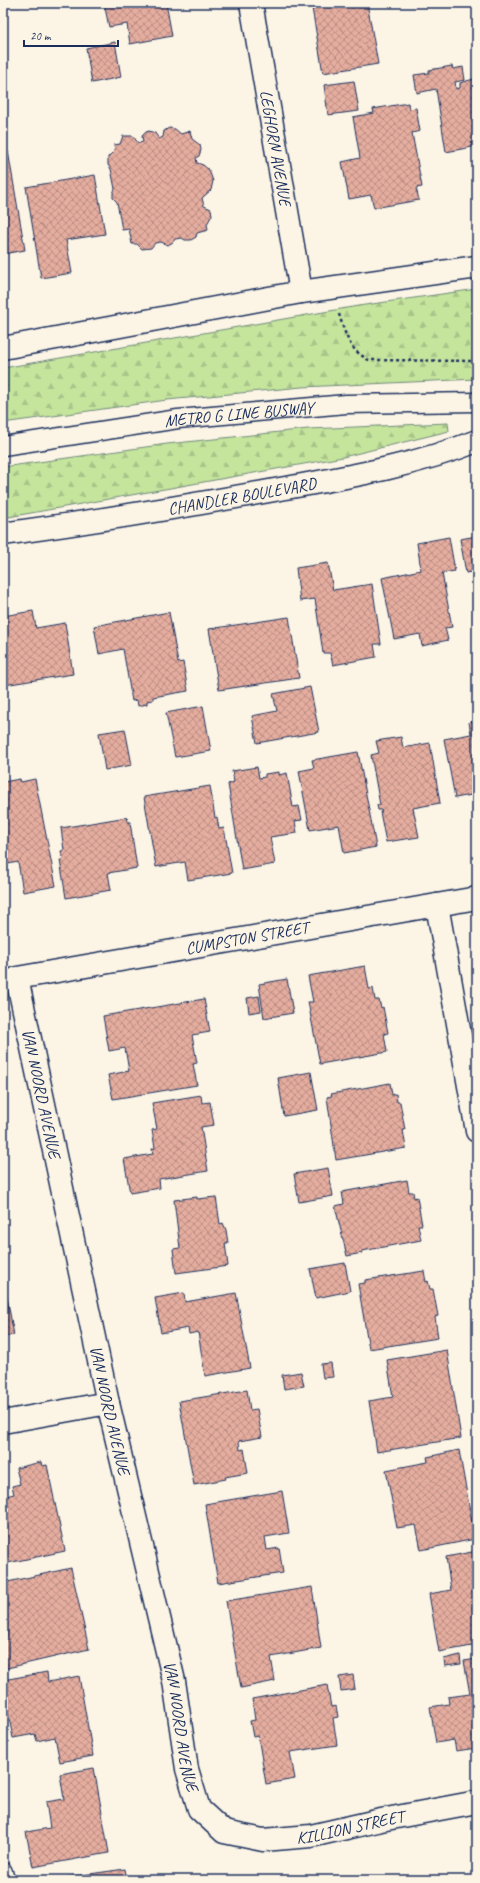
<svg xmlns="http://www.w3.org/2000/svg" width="480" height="1883" viewBox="0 0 480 1883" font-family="Caveat,sans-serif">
<defs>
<pattern id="forest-firs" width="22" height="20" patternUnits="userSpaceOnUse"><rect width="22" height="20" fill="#c5e49c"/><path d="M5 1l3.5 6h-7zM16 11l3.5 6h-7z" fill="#a9c489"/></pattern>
<pattern id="building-cross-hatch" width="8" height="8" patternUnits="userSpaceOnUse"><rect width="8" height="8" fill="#e5ad9e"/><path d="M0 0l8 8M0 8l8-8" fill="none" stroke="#b98d84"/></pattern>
</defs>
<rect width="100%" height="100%" fill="#fcf5e5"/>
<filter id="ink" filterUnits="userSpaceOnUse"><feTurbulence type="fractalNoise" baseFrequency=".025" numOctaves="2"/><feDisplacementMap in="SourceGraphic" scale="8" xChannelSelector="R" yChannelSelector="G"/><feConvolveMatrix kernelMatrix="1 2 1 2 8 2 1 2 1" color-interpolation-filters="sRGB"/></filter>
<g filter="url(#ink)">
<g fill="url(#forest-firs)" stroke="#708a7d">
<path d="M477,289V379L302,387L167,400L3,423V368L358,306Z"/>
<path d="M448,423L449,431L343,457L3,518V467L167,444L308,429Z"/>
</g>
<g fill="url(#building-cross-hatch)" stroke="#1b2f5e">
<path d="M104,3H166L172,36L130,44L127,24L109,27Z"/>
<path d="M316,3H367L378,64L323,73L312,8H317Z"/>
<path d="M115,42L121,77L92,83L86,48Z"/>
<path d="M452,66L453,69L463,67L465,80L455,82L456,89L460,88V83L477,78V141L472,142V147L446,152L436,89L417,93L414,75L429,73V70Z"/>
<path d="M354,81L359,111L328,115L324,85Z"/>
<path d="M408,103L409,109L416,108L420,131L412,133L422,187L416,188L419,200L374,208L371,195L349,199L342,162L360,158L353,117L374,113L373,109Z"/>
<path d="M169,128L175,129L181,134L190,131L192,139L200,145L201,150L199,156L196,158L197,163L203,165L209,170L213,181L211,190L202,198L204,206L211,209L212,215L207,224L208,230L197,233L196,237L191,240H185L182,238L175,239L173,242L168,245L161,242L155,243L151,248L142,249L137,244H132L129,229L122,230L117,202L113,198V193L115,189L111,169L108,165V157L115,150L114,145L120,144L123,136H133L138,143L143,142L142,136L146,132L149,131L155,133L159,139L163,137L164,131Z"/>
<path d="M8,151L25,250L3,254V152Z"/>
<path d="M95,175L105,234L66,240L72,273L41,278L26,187Z"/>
<path d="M477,536V576L476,571L466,573L460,539Z"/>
<path d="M449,537L455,571L442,573L452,627L445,628L448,640L422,646L420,634L394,639L382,578L421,570L417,543Z"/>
<path d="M328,563L333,590L372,584L381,644H374L376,657L333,665L330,653H323L315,599L300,601L296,568Z"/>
<path d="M33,611L36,628L65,623L73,674L4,685L3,616Z"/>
<path d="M169,612L178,663L183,662L188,691L153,697V700L147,701V704L138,706L137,700L132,701L123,649L99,654L94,626Z"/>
<path d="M289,617L299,678L219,690L209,629Z"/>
<path d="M310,687L319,732L257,743L252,716L277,711L273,694Z"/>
<path d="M203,706L211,751L175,757L166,713Z"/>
<path d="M477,721V794L455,798L444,739L471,734L469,722Z"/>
<path d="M125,729L132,765L105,770L99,733Z"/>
<path d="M3,733L6,750H3Z"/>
<path d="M401,737L403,748L430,743L440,803L413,808L419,837L386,842L380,812H382L381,810H378L377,805H380L371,755L379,753L376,741Z"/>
<path d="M358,752L376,847L344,853L339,825L310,830L299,771L314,768L312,760Z"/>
<path d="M257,767L259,778L265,777V774L279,772V775L287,773L293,807L299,806L302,820L295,821L297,833L270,837L275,864L242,870L228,784L234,782L232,771Z"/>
<path d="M20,779L21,782L35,779L56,886L23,892L18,862L3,865V782Z"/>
<path d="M210,786L215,818L217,817L219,829L224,828L232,873L188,880L185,862L156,867L144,797Z"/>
<path d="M127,817L128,822H130L137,868L108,873L111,890L66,898L60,860H63L61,851L64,850L61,828Z"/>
<path d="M365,966L369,989L373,988L375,1000H379L381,1008L383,1007L388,1033L384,1034L387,1052L320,1064L308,1002H313L308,976Z"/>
<path d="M287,979L293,1013L264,1018L259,984Z"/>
<path d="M259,996L261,1011L249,1013L247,998Z"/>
<path d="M204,999L210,1032L192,1035L197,1063L193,1064L197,1085L113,1099L108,1075L129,1071L125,1048L109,1051L103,1016Z"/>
<path d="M311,1072L318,1110L284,1116L278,1078Z"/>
<path d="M390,1083L392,1095L396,1094L397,1102H400L405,1130H403L406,1148L336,1160L327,1097L332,1096L331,1094Z"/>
<path d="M201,1095L202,1103L210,1102L214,1125L201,1127L208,1171L159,1179L160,1188L130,1193L124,1159L153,1154L152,1149L155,1148L152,1130L157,1129L152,1103Z"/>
<path d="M328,1168L333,1196L299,1202L294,1174Z"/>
<path d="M407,1180L409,1192H413L414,1198L417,1197L422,1225H418L421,1240L362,1251V1253L347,1256L335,1206L344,1204L342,1192Z"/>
<path d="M197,1197V1199L216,1197L220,1224L223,1223L226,1230L228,1243H225L228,1266L176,1273L173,1249L180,1248L174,1200Z"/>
<path d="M345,1263L350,1291L316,1298L310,1269Z"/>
<path d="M424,1271L426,1282L428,1281L430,1289H433L438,1316L435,1317L438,1338L369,1349L358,1284L365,1283V1280Z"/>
<path d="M6,1292L14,1335L3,1337V1293Z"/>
<path d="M184,1293L185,1302L236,1293L250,1368L205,1376L198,1332L189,1334L188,1328L161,1333L155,1298Z"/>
<path d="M447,1350L461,1438L377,1452L369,1401L393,1397L387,1360Z"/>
<path d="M331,1363L333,1377L323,1378L321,1364Z"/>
<path d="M301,1372L304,1386L284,1389L282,1375Z"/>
<path d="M247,1390L250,1410L257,1409L262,1437L239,1441L240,1450L244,1449L248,1473L225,1477L226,1479L194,1485L179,1401Z"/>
<path d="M459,1450L475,1539L421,1550L416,1525L397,1528L386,1470L428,1462L427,1457Z"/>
<path d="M41,1462L42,1466L47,1465L65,1551L3,1564V1483L6,1496L14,1494L12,1486L20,1484L16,1468Z"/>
<path d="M282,1491L289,1533L265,1537L267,1550L279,1548L283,1573L218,1583L205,1504Z"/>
<path d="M477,1551V1645L439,1652L429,1594L451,1590L446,1557Z"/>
<path d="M71,1568L89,1649L3,1669V1637L7,1636L3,1617V1583Z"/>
<path d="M312,1587L321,1648L271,1657L275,1681L241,1688L226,1601Z"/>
<path d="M460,1655L461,1664L445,1666L444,1659Z"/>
<path d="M477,1659V1748L456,1751L454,1740L436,1743L430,1707L449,1704L448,1697L470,1694L464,1661Z"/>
<path d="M47,1672L48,1682L79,1676L93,1756L60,1762L55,1737L37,1741L35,1734L13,1738L7,1708L3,1709V1680Z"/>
<path d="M353,1675L355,1689L341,1691L339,1677Z"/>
<path d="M327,1685L331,1707L336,1706L338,1717L333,1718L337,1745L290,1752L295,1779L266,1784L258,1736L253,1737L250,1721L255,1720L252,1699Z"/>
<path d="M94,1768L109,1853L33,1867L26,1832L50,1828L46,1802L64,1799L60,1774Z"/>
<path d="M125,1869L127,1880H69L68,1877Z"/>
</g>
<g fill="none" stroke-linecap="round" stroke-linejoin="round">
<g stroke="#1b2f5e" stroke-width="21">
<g id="service">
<path id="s1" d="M3,446L178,419L346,404L477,402"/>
<path d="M3,1872L5,1880"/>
</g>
</g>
<g stroke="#1b2f5e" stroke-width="25">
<g id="minor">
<path id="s2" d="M251,3L301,292"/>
<path id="s3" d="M477,898L17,978L108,1403L174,1681L187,1769L199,1809L224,1832L263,1840L311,1836L381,1820L477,1802"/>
<path d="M437,905L477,1131"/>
<path d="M3,1422L108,1403"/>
</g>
</g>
<g stroke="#1b2f5e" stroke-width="25">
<g id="tertiary">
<path d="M3,348L301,292L477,267"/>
<path id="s4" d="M3,534C96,521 188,506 280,489C347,477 414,466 477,441"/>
</g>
</g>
<path stroke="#1b2f5e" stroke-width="2.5" stroke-dasharray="3 3" stroke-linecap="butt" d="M339,314C345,334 349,350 369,360L477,361"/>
<use href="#service" stroke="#fcf5e5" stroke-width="18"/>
<use href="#minor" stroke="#fcf5e5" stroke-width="22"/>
<use href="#tertiary" stroke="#fcf5e5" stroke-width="22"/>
</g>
</g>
<g text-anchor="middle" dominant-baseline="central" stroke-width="3" stroke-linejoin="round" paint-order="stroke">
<g font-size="17" fill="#1b2f5e" stroke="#fcf5e5">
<text stroke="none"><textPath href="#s2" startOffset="147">LEGHORN AVENUE</textPath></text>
<text stroke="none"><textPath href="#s1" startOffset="238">METRO G LINE BUSWAY</textPath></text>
<text stroke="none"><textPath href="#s4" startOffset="242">CHANDLER BOULEVARD</textPath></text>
<text transform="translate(247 938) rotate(-10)">CUMPSTON STREET</text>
<text stroke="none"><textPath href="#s3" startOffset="585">VAN NOORD AVENUE</textPath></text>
<text stroke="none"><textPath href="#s3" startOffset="909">VAN NOORD AVENUE</textPath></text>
<text stroke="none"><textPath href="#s3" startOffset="1233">VAN NOORD AVENUE</textPath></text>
<text stroke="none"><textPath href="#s3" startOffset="1480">KILLION STREET</textPath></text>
</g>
</g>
<rect width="480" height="1883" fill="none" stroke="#fcf5e5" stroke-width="16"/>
<rect x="8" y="8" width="464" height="1867" fill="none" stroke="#1b2f5e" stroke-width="1.5" filter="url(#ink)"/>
<path d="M24 40v6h94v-6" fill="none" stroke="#1b2f5e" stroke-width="2"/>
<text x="30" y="40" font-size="12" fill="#1b2f5e" stroke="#fcf5e5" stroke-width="3" paint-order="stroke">20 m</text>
</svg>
